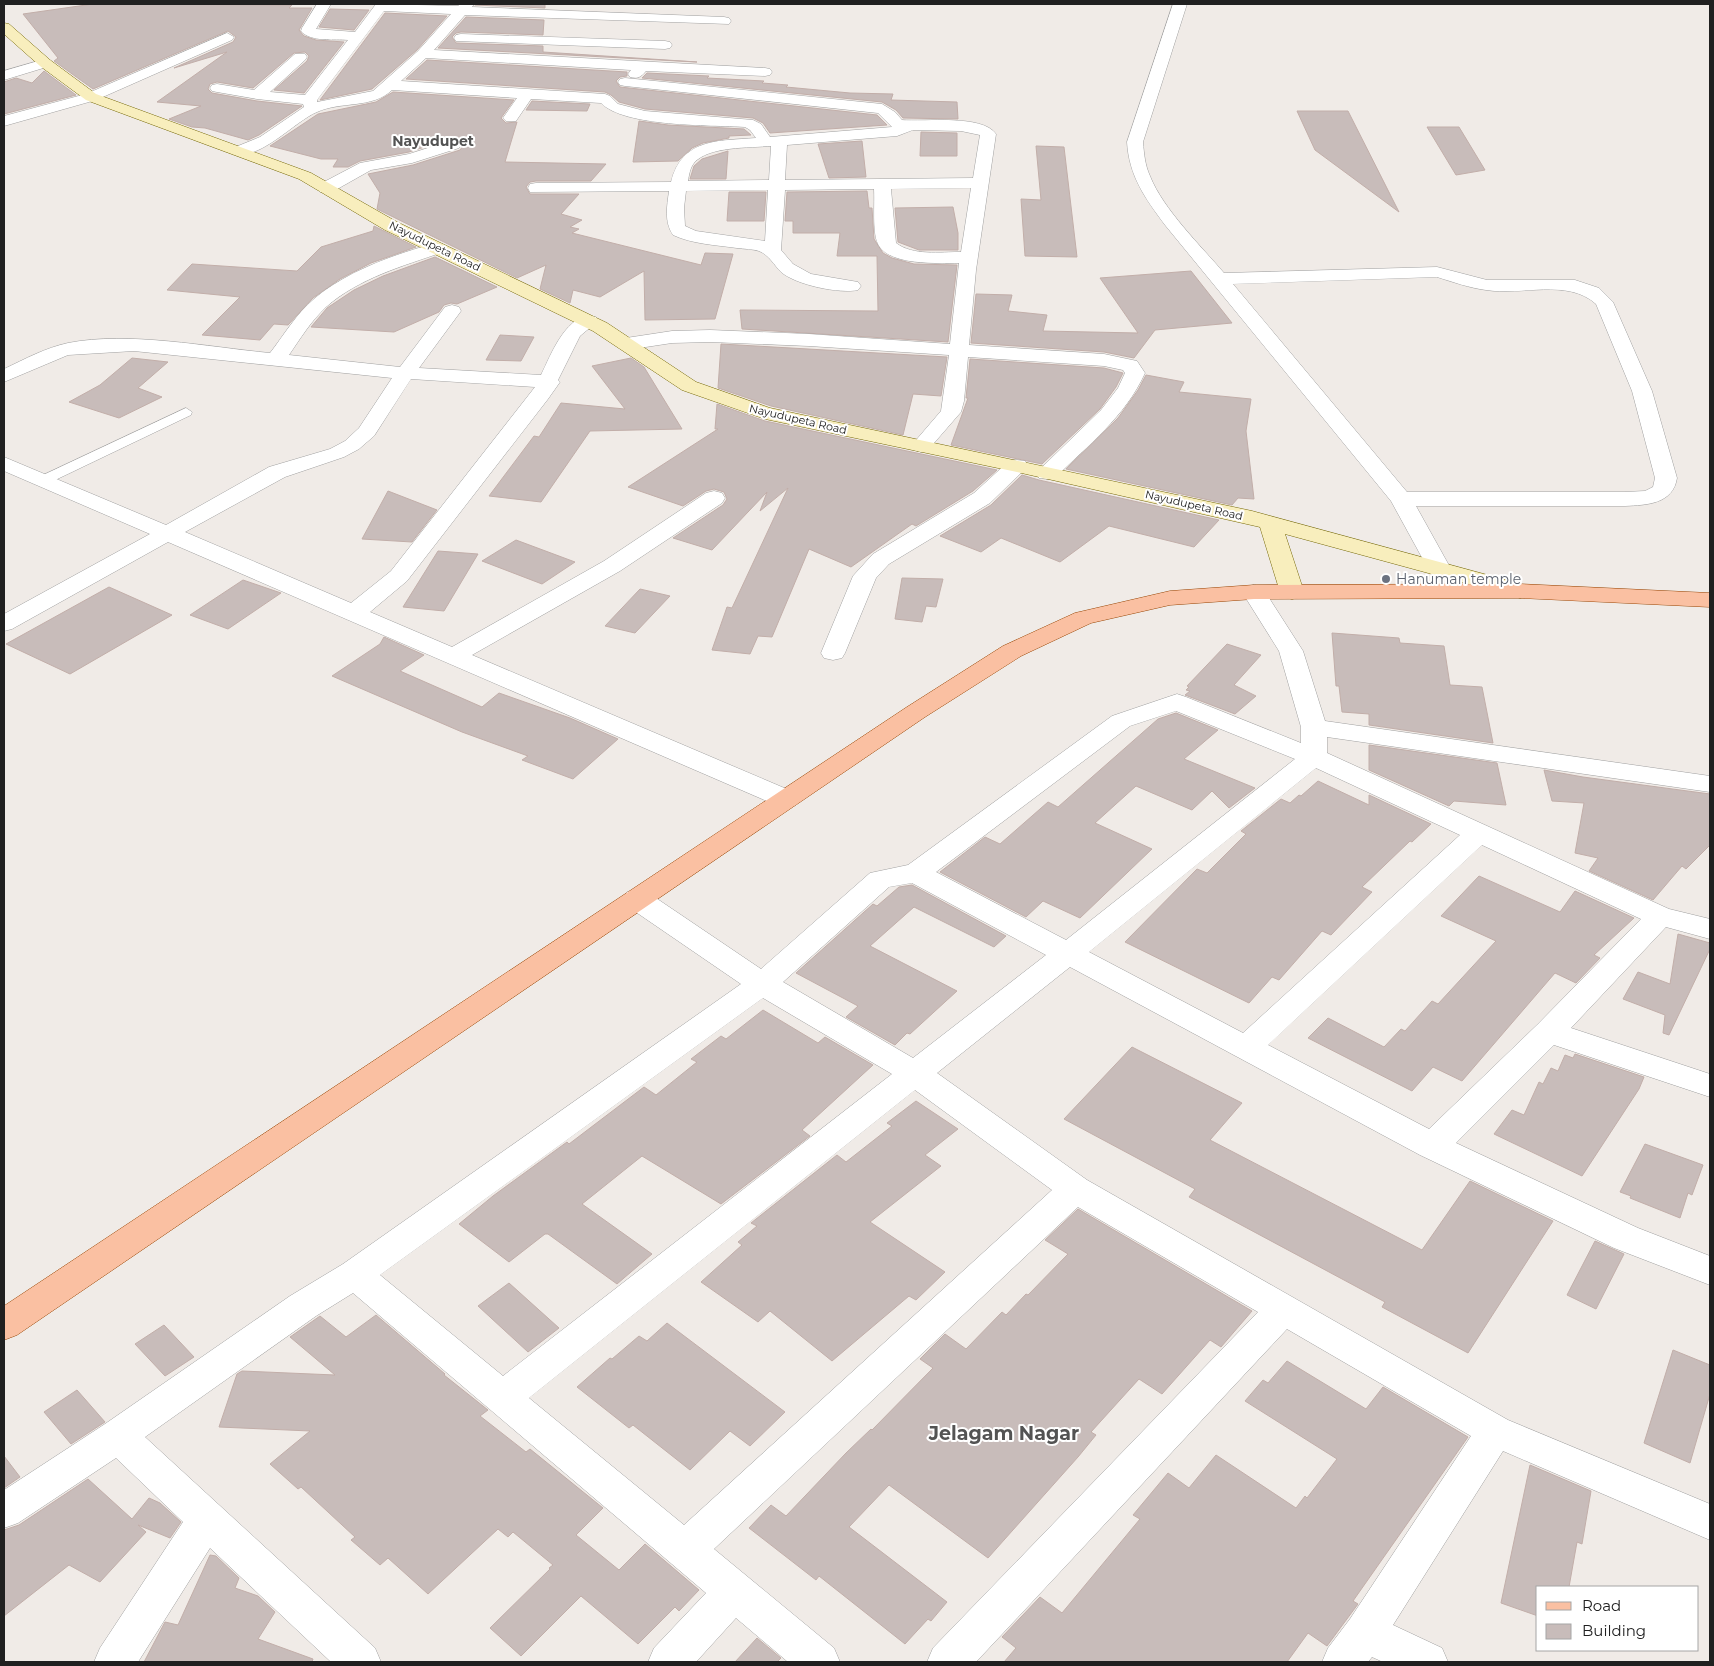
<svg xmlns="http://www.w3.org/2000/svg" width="1714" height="1666" viewBox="0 0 1714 1666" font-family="Montserrat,sans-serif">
<rect width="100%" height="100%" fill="#f0ebe7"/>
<g fill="#c8bcba" stroke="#c2aea9">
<path d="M93,4L292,5L289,8H312L299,30L304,36L316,40L344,42L304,93L274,90L307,61L309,56L305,52L294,53L253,88L217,82L210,84L208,89L212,93L257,101L302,106L259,135L248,140L205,128L192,127L169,119L201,106L157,102L227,52L174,68L233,42L236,37L228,31L93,89L54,61L58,58L23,14Z"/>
<path d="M476,4H545V8L475,5Z"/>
<path d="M330,9L369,10L354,30L319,27Z"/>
<path d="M385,13L447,16L417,50L372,89L320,100Z"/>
<path d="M466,17L544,20L543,35L461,32L456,33L452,37L456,43L543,46V52L697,62L438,48Z"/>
<path d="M427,60L627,72V76L620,77L616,81L620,87L877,115L887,125L770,133L763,123L753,118L645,109L619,102L611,95L605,92L406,79Z"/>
<path d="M44,71L76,95L4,114V82L16,78L32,83Z"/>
<path d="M647,73L709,76L707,78L764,81L762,83L788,85L786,87L850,93L893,94L891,100L957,102L958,119L903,118L896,110L882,102L642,78Z"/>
<path d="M393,92L514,100L501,118L506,123L517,122L505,162L606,164L591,181H536L530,182L526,187L530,194H579L561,214L582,220L570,227L579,229L572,233L701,265L705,253L733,254L715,319L645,320L644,271L600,297L573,290L570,303L540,289L546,265L517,278L377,209L380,193L368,174L413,165L460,150L463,146L460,140L452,138L409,152L360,161L348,167H333L338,159H321L270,146L318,114L376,102Z"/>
<path d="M532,101L590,104L587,111L526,110Z"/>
<path d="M1297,111H1348L1399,212L1315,150Z"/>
<path d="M639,121L668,125L744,129L751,135L729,136V138L703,143L692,148L678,161L633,162Z"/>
<path d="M1427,127H1459L1485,170L1456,175Z"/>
<path d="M921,132L957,133V156H920Z"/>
<path d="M862,141L866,177L829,178L818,144Z"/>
<path d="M1036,146L1064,147L1077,257L1025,256L1021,199L1041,200Z"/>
<path d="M728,151L726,179H690L694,166L702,159Z"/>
<path d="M867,191L869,208H872L874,239L883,253L892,258L914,264L957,265L948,342L742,329L740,310L878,311L877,256H837L840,233H793V221H785L787,192Z"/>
<path d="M729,192H766L764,221H727Z"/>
<path d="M953,207L958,233V250H919L898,242L895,208Z"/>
<path d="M374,226L416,247L371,263L340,279L313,298L288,325L274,324L260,340L202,335L240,297L167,290L192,264L297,271L321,247L373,231Z"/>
<path d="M435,257L497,287L457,304L451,303L444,305L439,312L394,332L311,327L327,308L354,290L383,276Z"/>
<path d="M1191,271L1232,323L1155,330L1134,358L1104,352L971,343L976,294L1012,295L1008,311L1047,315L1043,331L1138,333L1100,278Z"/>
<path d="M500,335L534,337L521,361L486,360Z"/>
<path d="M721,344L947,357L941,396L913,394L903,435L771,406L718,388Z"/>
<path d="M132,358L168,362L138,388L162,397L119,418L69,402L100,385Z"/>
<path d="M631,358L644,367L682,429L590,431L541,502L489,496L534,436L539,437L561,403L625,409L592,366Z"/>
<path d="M970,359L1104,368L1123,373L1116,387L1100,409L1042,464L951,445L968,398H966Z"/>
<path d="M1146,375L1184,382L1179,392L1251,399L1246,431L1254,499L1238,498L1232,505L1066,469L1118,418L1138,390Z"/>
<path d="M717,404L765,421L997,470L973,491L916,526L912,524L851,567L809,549L772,637L758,636L750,654L712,650L727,607L732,608L788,488L760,511L767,492L712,550L673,538L723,505L727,499L724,492L714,489L706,491L683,506L628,487L718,429H715Z"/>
<path d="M1022,475L1039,480L1219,520L1194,547L1109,526L1060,562L1001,538L981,552L940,536L991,505Z"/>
<path d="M388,491L437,510L412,542L362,539Z"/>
<path d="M516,540L575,562L542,584L482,561Z"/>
<path d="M438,551L478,554L444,611L403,607Z"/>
<path d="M902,578L943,579L936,607L926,606L922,622L895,619Z"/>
<path d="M243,580L281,593L228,629L190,615Z"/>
<path d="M109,587L172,615L70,674L6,644Z"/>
<path d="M640,589L670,596L635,633L605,626Z"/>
<path d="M1332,633L1399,638L1400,643L1444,646L1450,685L1482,687L1493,743L1369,725V714L1342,712L1339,686H1336Z"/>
<path d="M384,637L424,655L400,671L482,707L499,693L570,718L618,739L573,779L522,760L528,756L462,732L332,676L380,644Z"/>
<path d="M1227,644L1261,655L1234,685L1256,696L1235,714L1185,695L1190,691L1186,690L1189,687L1187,686Z"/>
<path d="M1176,713L1218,730L1184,759L1255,788L1229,808L1212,791L1192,810L1136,786L1095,823L1152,849L1080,918L1043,901L1026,917L940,872L985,837L1000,844L1048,802L1058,807L1158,719Z"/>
<path d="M1369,745L1497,763L1506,805L1454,801L1449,806L1369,770Z"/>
<path d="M1544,770L1583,777L1710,794V845L1686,869L1682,866L1653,900L1589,871L1598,858L1575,853L1584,803L1552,801Z"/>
<path d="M1318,781L1369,805V795L1431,824L1412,842L1410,841L1362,887L1372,892L1331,935L1322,931L1279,980L1272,977L1249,1003L1125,942L1197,869L1207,873L1246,834L1241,831L1281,799L1290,803L1299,795L1301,796Z"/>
<path d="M1479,876L1560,912L1575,891L1634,918L1594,955L1600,958L1576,983L1555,973L1462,1081L1433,1067L1412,1091L1308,1038L1328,1018L1384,1047L1401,1029L1405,1031L1432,1001L1438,1004L1496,941L1441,916Z"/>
<path d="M912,885L1006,936L994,947L914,907L870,946L957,991L910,1034L907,1033L895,1045L846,1017L858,1006L796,973L873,904L877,906L899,887Z"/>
<path d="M1678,934L1710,943V949L1669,1035L1663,1033L1665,1015L1623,999L1638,972L1670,984Z"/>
<path d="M763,1010L818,1043L825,1037L873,1065L802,1130L810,1136L721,1204L642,1156L582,1204L652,1254L617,1284L548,1234H545L509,1262L459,1224L493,1196L567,1142L569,1144L644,1087L656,1095L697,1062L691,1059L721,1036L726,1039Z"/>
<path d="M1132,1047L1242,1103L1210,1140L1422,1250L1470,1181L1553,1221L1468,1353L1382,1307L1385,1302L1189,1197L1195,1189L1064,1119Z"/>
<path d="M1575,1054L1644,1077L1639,1089L1582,1176L1494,1134L1512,1110L1524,1115L1539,1082L1543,1084L1551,1068L1558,1071L1565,1055L1573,1058Z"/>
<path d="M916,1101L958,1129L925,1155L941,1166L870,1222L945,1272L916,1300L909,1296L832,1361L770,1311L758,1322L701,1282L742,1245L738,1242L757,1226L751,1223L837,1155L846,1162L892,1126L887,1123Z"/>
<path d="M1645,1144L1703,1165L1692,1195L1688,1193L1680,1218L1630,1198L1631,1196L1620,1192Z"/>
<path d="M1078,1209L1252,1311L1221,1347L1210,1340L1162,1394L1139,1379L1091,1432L1096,1435L1078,1457L988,1558L889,1485L849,1527L947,1602L931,1621L928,1619L905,1644L819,1576L816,1580L749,1528L771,1505L786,1516L846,1453L871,1429L872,1430L933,1368L920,1359L945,1334L966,1349L1002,1312L1006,1315L1026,1294L1028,1295L1068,1254L1045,1240Z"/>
<path d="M1595,1241L1624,1254L1596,1309L1567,1295Z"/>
<path d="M509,1283L559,1328L528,1352L478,1306Z"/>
<path d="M376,1315L445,1374L444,1375L488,1410L480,1416L526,1452L530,1449L603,1508L576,1535L619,1570L645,1544L699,1590L679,1611L675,1607L638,1644L581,1596L521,1656L490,1628L550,1569L549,1568L553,1565L513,1532L508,1537L498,1529L428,1594L388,1558L380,1565L351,1540L355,1537L301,1487L298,1489L270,1464L310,1431L219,1427L237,1374L242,1371L335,1375L290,1337L320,1316L346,1337Z"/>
<path d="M667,1323L785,1412L750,1446L730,1431L690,1470L633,1425L629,1428L577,1387L610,1358L612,1359L639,1336L647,1341Z"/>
<path d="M164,1325L194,1357L165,1376L135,1344Z"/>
<path d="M1673,1350L1710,1365V1394L1690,1463L1644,1443Z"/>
<path d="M1287,1361L1366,1409L1383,1387L1468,1437L1353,1601L1358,1604L1327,1646L1308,1633L1287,1662H1004L1016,1648L1002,1637L1040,1597L1062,1613L1140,1519L1133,1515L1168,1473L1189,1488L1216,1455L1296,1508L1305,1496L1307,1498L1337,1459L1245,1401L1263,1380L1268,1383Z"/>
<path d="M77,1390L105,1422L71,1444L44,1412Z"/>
<path d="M4,1456L20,1477L4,1488Z"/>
<path d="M1530,1465L1591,1491L1582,1544L1577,1542L1569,1587H1538V1616L1501,1603Z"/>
<path d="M88,1479L132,1519L149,1498L160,1503L181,1522L170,1538L138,1525L146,1532L100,1582L69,1565L4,1616V1530L19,1525Z"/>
<path d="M210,1555L216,1556L239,1578L235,1588L258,1596L275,1612L258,1639L313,1659L312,1662H144L165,1622L178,1625Z"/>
<path d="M757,1638L781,1658L777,1662H735Z"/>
</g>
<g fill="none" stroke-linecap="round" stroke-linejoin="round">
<g stroke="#a1a1a1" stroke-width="1">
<path id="lane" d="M186,408L192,412L191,415L49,483L44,484L37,480L39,477Z"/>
</g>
<g stroke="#a1a1a1" stroke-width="1">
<g id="street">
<path d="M317,4H331L316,29L355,32L376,4L458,6L460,4H474L472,7L724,17L729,18L731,21L729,24L465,15L434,50L765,68L770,69L772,72L770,75L765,76L646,71C641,77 638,79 630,77L628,74L631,70L426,58L401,81L605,94L610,96L618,104L645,111L753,120L761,124L770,137L892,127L878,113L625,86L620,85L618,82L620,79L625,78L882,104L895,112L902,120C924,122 982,114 996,134L976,270L969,345L1104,354L1137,361L1145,373C1125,417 1088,445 1055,478L1047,479L1039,478L1036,473L1101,410L1118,388L1125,373L1123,370L1104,366L968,357L964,401L961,412L928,450L921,452L914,450L911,446L941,411L949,355L809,346L710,342L672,343L626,350L619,348L616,344L619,340L626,338L672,331L710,330L809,334L950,344L959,263C938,263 889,266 878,244C872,232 875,203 874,189L785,190L781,250L793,264L811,274L858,282L861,286L858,290C840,294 796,285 781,272C774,265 769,255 759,251C753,249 744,249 737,248C716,245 692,244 673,235C664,222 667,206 669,191L530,192L528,188L530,184L536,183L671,182C682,138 718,141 756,138L750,130L745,127C710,125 624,127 601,103L531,99L516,121H506L503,118L517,98L392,90C372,109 341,101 317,112C295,121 260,161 233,154L231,151L233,148L260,137L304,107L303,104L257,99L217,92L212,91L210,88L212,85L217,84L254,90L295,54H305L307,57L305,60L270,92L305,95L348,40C335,39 310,42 301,31L302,28ZM384,11L451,14L418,51L373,91L317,102V100ZM913,130L961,131L980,135L973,178L785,180L787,145L897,136ZM771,146L769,180L688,181C689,175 690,168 694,163C708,146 750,148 771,146ZM971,188L961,252C940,252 913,256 896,243L891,189ZM768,190L765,241L696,231L685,226L684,208L686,191Z"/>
<path d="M1173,4H1187L1143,142C1144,154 1145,165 1150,176C1163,209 1201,246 1224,273L1437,267L1487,280H1575L1599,288L1613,302L1652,391L1677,478C1673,504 1647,505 1625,506H1416L1451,569L1447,574L1439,576L1431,574L1391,501L1165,225C1145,198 1129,176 1127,142ZM1437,277C1453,282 1470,288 1486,290C1522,296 1567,278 1596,304L1632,391L1655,478L1653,487L1645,491L1625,492H1407L1233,284Z"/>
<path d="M227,33L234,37L232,40L96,100L4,126V116L86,94Z"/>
<path d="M461,34L665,41L670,42L672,45L670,48L665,49L456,41L454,38L456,35Z"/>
<path d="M45,59L50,60L52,63L50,66L4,80V71Z"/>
<path d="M453,140L459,142L461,145L459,148L412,163L371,170L332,192H320L318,188L320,184L360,163L409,154Z"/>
<path d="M437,243L443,244L446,248L443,252C403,266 359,278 326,307C311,321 300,339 289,355L400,367L445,307L452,305L459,307L461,311L419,368L541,375C551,355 567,310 596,317L598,321L580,336L558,380L560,382L548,399L407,581L370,612L452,647L604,561L706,493L714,491L722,493L725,498L722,503L620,571L472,655L796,793L799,799L796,805L786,807L776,805L168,542L12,629L4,631V614L150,534L4,471V457L166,525L269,467L330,449L345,441L359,428L392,378L134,351L68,355L4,382V369C25,359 45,348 68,343C128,331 208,347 270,353C284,335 296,314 314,299C345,272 397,253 437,243ZM411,379L535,387L391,571L351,603L185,532L285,477L344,457L359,449L374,436Z"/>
<path d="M1017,460L1025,461L1028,466L990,503L889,564L876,578L845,653L842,658L833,660L824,658L821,653L853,576L873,554L974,493L1009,461Z"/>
<path d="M1254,585L1262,587L1303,651L1325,721L1710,776V792L1327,737V753L1669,909L1710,919V939L1666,927L1571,1028L1710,1074V1097L1554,1045L1456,1143L1638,1228L1710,1256V1285L1614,1248L1420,1155L1070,967L937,1073L1087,1180L1508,1420L1710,1504V1540L1503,1451L1393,1625L1442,1648L1448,1662H1383L1372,1657L1368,1662H1322L1328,1648L1350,1619L1471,1436L1287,1329L976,1662H927L933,1648L1258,1312L1078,1207L714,1549L834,1648L840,1662H788L736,1618L696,1662H648L654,1648L706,1593L353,1293L316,1316L145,1437L375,1648L381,1662H331L210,1548L138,1662H94L100,1648L183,1522L116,1458L18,1523L4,1528V1490L105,1424L290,1296L343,1264L741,984L627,906L623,899L627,892L637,890L647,892L761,969L870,873L908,865L1112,716L1168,697L1177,694L1186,697L1301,743V727L1279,651L1242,592L1246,587ZM1176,711L1295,759L1066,940L936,872L1130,726ZM1316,768L1460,835L1243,1033L1089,952ZM1482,845L1641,919L1538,1024L1429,1129L1268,1045ZM912,883L1046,955L913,1058L783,982L889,887ZM763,998L892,1074L503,1376L380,1275ZM915,1090L1052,1190L684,1525L529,1398Z"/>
</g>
</g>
<g stroke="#766908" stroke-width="1">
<path id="secondary" d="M4,23L9,24L50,60L96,94L311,173L397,222L607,323L696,382L770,408L1252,511L1528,586L1532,591L1528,596L1520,598L1285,534L1304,592L1300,597L1292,599L1284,597L1280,592L1260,527L1017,472L765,419L682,390L593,331L385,230L299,179L86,100L40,66L4,34Z"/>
</g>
<g stroke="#984504" stroke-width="1">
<path id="primary" d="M1520,584L1710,593V607L1520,598L1254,599L1170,605L1091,623L1021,656L925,717L17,1335L4,1340V1306L907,707L1003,646L1075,613L1170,591L1254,585Z"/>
</g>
<use href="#lane" fill="#fff" fill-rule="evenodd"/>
<use href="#street" fill="#fff" fill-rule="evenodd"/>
<use href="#secondary" fill="#f8eebd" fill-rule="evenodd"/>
<use href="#primary" fill="#fac0a2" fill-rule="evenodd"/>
</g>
<circle fill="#6b7280" stroke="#fff" stroke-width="2" cx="1386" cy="579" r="5"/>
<g text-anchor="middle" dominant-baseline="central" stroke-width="4" stroke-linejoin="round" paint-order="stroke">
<g font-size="11" fill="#202020" stroke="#fff">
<text transform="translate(435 246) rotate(26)">Nayudupeta Road</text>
<text transform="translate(798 419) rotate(13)">Nayudupeta Road</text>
<text transform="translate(1194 505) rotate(13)">Nayudupeta Road</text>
</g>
<g font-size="14" font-weight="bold" fill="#535353" stroke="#fff">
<text x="433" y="141">Nayudupet</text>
</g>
<g font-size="14" fill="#5b616d" stroke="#fff" text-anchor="start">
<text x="1396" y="579">Hanuman temple</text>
</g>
<g font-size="19" font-weight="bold" fill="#535353" stroke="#fff">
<text x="1004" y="1433">Jelagam Nagar</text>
</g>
</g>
<rect width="1714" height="1666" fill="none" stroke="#202020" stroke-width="10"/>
<rect x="1536" y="1586" width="162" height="65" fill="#ffffff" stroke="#a6a6a6"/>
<rect x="1546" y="1602" width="25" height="8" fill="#fac0a2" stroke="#a6a6a6"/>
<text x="1582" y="1611" font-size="15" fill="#202020">Road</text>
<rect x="1546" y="1624" width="25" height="15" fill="#c8bcba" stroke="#a6a6a6"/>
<text x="1582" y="1636" font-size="15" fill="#202020">Building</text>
</svg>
